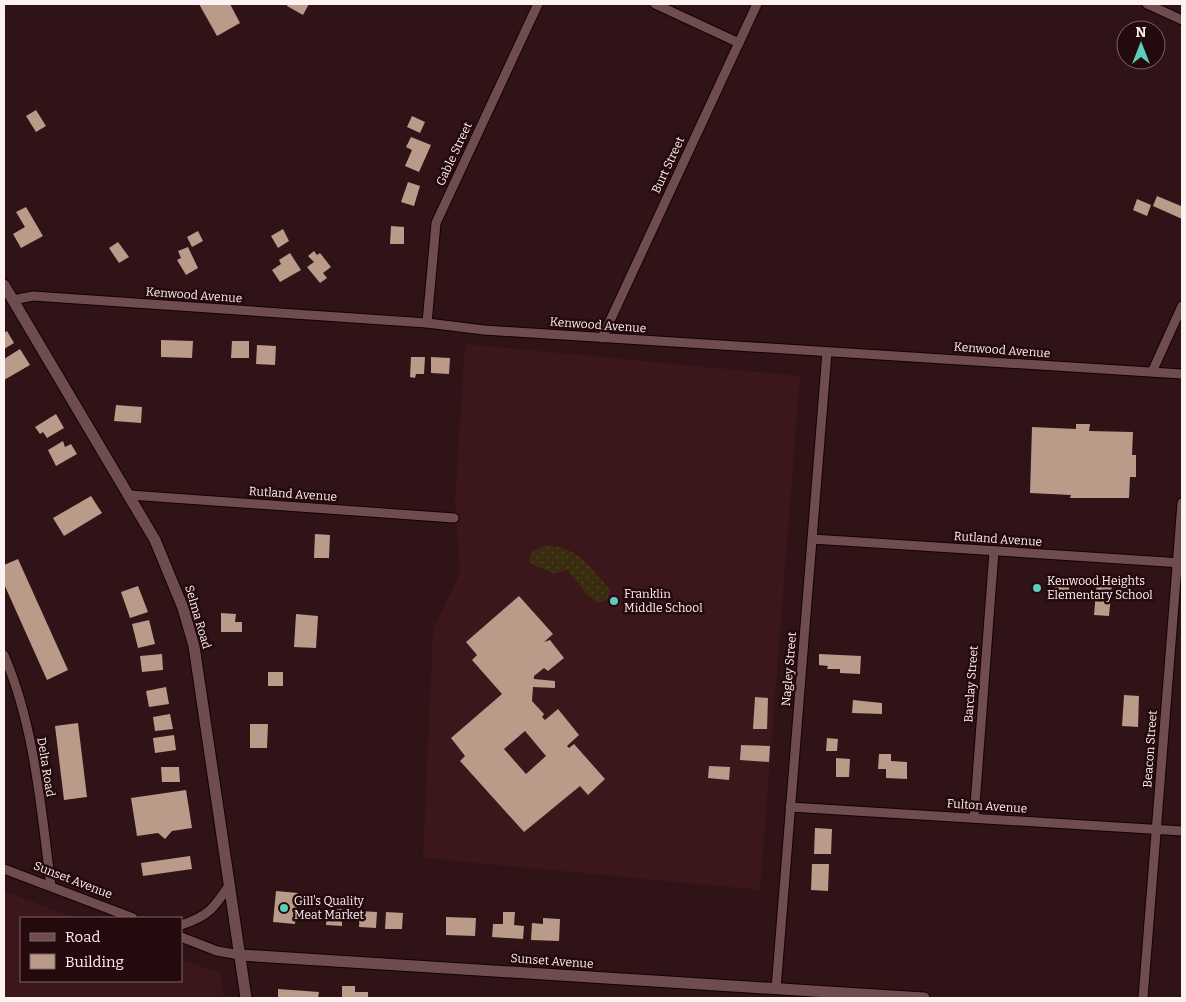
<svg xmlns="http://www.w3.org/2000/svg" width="1186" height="1002" viewBox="0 0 1186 1002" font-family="Bitter,serif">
<defs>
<pattern id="park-dots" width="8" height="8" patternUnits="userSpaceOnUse" patternTransform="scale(1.25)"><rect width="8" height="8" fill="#3a2c0e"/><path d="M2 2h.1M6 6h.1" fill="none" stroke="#4e4126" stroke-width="1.8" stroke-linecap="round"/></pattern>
</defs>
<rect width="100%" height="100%" fill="#2f1316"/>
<g fill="#3b171b">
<path d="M465,344L800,376L760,890L423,858L433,629L460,573L455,500Z"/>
<path d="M4,891L75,918H21V981H181V959L220,973L224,998H4Z"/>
</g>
<path fill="url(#park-dots)" d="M547,545C581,549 589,566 610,590L607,600L598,603L586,594L567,569L554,574C545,567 536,570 528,560L533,551Z"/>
<g fill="#ba9a89" fill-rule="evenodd">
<path d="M199,4H230L240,23L217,36Z"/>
<path d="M288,4H309L303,15L287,6Z"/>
<path d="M36,110L46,126L36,132L26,116Z"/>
<path d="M412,116L425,122L420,133L407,127Z"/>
<path d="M411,137L431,145L419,172L405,166L412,150L406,147Z"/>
<path d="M408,182L420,186L414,206L401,202Z"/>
<path d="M1157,196L1181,206L1182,219L1153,206Z"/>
<path d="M1137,199L1151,205L1147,216L1133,210Z"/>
<path d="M26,207L43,236L21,248L13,234L25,227L16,212Z"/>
<path d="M391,226L404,227V244H390Z"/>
<path d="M283,229L289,241L278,248L271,236Z"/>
<path d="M198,231L203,241L192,247L187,237Z"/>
<path d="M118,242L129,257L119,263L109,248Z"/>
<path d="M188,247L198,268L186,275L177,260L181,258L178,251Z"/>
<path d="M314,251L317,255L320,253L331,267L323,273L327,278L320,283L307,267L314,262L308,256Z"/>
<path d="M290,253L301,270L280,282L272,270L281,264L279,260Z"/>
<path d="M7,331L14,343L4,349V333Z"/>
<path d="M161,340L193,341L192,358L161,357Z"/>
<path d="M232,341H249V358H231Z"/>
<path d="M257,345L276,346L275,365L256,364Z"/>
<path d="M20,349L30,365L4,380V359Z"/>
<path d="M411,357H425L424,374H416L415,378L410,377Z"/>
<path d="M431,357L450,358L449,374L431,373Z"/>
<path d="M116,405L142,407L141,423L114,421Z"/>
<path d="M56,414L64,428L47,438L43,432L40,434L35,427Z"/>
<path d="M1076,424H1090L1089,431L1133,432L1132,455H1136V477H1130L1129,498H1070L1071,495L1030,493L1032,427L1076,429Z"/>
<path d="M63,441L65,447L71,444L77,454L56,466L48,450Z"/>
<path d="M91,496L102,513L64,536L53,518Z"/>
<path d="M315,534L330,535L329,558H314Z"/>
<path d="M18,559L68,670L47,680L4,584V565Z"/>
<path d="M1097,581L1112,582L1109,616L1094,615Z"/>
<path d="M1054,583L1069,584V596H1054Z"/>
<path d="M138,586L148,612L130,618L121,592Z"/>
<path d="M519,596L553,634L544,642L550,640L564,658L548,671L544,668L534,676V679L555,681V688L533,687L532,701L544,714L542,717L545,720L558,709L579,735L567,746L569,748L574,744L605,779L588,795L580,786L524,832L460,761L465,756L451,738L502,694L472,660L477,655L466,642ZM525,731L546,756L526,774L504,749Z"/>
<path d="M221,613L236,614L235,622H242V632H221Z"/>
<path d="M296,614L318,616L316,648L294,647Z"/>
<path d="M149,620L155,644L138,648L132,624Z"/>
<path d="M162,654L163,670L142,672L140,656Z"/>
<path d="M819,654L861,656L860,674L840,673V669H827L828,666L819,665Z"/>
<rect x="268" y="672" width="15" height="14"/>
<path d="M166,687L169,704L149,707L146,691Z"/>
<path d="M1124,695L1139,696L1138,727L1122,726Z"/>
<path d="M755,697L768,698L767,729H753Z"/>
<path d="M853,700L882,703V714L852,713Z"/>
<path d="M170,714L173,729L155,731L153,717Z"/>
<path d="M78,723L87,797L64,800L55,726Z"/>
<path d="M250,724H268L267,748H250Z"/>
<path d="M174,735L176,750L155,753L153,738Z"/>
<path d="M827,738L838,739L837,751H826Z"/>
<path d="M741,745L770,746L769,762L740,760Z"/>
<path d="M879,754H891V761L907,762V779L886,778V769H878Z"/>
<path d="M836,758L850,759L849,777H836Z"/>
<path d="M709,766L730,767L729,780L708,778Z"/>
<path d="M161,767H179L180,782H162Z"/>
<path d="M186,790L192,828L172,831L165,839L158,833L137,836L131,798Z"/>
<path d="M815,828L832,829L831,854H814Z"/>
<path d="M190,856L192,869L143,876L141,863Z"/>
<path d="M812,864H829L828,891L811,890Z"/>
<path d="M276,891L298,893L295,924L273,922Z"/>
<path d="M327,909H342V926L326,925Z"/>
<path d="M360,911L377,912L376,928L359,927Z"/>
<path d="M386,912L403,913L402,929H385Z"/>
<path d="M503,912H515L514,925L524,926L523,939L492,937L493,924H503Z"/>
<path d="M446,917L476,918L475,936L446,935Z"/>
<path d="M543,918L560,919L559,941L531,940L532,923L543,924Z"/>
<path d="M342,986H355V992H368V998H342Z"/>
<path d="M278,989L319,992L318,998H278Z"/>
</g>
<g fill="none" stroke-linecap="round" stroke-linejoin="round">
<g stroke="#150103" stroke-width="11">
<g id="minor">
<path d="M655,4L739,43"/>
<path d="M1147,4L1182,20"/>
<path d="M13,300L33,296L427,323L484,330L1182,374"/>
<path d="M427,323L436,223L538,4"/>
<path d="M602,338L757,4"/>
<path d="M1152,372L1182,306"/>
<path d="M130,495L454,518"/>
<path d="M812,539L1182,563"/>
<path d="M4,655C35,727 41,809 51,886"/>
<path d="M790,807L1182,831"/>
<path d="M974,818L994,551"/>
<path d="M4,869L133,918"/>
<path d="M181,925C209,916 214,908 230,884"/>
<path d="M181,937L217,951L240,955"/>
<path d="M776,989L827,352"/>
<path d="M1143,998L1182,503"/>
</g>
</g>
<g stroke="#150103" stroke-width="13">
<g id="tertiary">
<path d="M4,285L155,540L183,608L194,646L246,998"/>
<path d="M240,955L924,998"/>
</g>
</g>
<use href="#minor" stroke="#6f4d4f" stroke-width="9"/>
<use href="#tertiary" stroke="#6f4d4f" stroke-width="11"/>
</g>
<g fill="#5acebd" stroke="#24090d" stroke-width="2">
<circle cx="1037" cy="588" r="5"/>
<circle cx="614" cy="601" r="5"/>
<circle cx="284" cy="908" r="5"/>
</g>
<g text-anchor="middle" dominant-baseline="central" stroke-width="5" stroke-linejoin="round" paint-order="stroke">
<g font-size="12" fill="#fef1f1" stroke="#24090d">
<text transform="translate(454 154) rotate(-65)">Gable Street</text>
<text transform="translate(668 165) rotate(-65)">Burt Street</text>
<text transform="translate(194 295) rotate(4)">Kenwood Avenue</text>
<text transform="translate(598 325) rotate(4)">Kenwood Avenue</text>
<text transform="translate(1002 350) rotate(4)">Kenwood Avenue</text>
<text transform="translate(293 494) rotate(4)">Rutland Avenue</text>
<text transform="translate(998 539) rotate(4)">Rutland Avenue</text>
<text transform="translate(198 617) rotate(74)">Selma Road</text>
<text transform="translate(789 669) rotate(-85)">Nagley Street</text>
<text transform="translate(971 684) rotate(-86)">Barclay Street</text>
<text transform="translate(1150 749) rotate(-86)">Beacon Street</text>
<text transform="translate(46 767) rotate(81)">Delta Road</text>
<text transform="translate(987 806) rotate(4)">Fulton Avenue</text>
<text transform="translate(73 880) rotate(21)">Sunset Avenue</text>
<text transform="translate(552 961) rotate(4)">Sunset Avenue</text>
</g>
<g font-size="12" fill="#fef1f1" stroke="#24090d" text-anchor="start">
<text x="1047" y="581">Kenwood Heights<tspan x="1047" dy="14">Elementary School</tspan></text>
<text x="624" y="594">Franklin<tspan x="624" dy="14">Middle School</tspan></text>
<text x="294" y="901">Gill's Quality<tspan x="294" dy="14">Meat Market</tspan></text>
</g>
</g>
<rect width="1186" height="1002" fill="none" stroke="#fef1f1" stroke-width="10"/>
<rect x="20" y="917" width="162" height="65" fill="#24090d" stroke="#7b6668"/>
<rect x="30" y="933" width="25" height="8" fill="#6f4d4f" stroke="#7b6668"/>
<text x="65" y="942" font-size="15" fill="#fef1f1">Road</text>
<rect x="30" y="954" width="25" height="15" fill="#ba9a89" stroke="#7b6668"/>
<text x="65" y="967" font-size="15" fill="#fef1f1">Building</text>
<g transform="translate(1141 45)"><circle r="24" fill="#24090d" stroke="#7b6668"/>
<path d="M0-4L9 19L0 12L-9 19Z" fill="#5acebd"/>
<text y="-8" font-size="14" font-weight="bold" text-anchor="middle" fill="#fef1f1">N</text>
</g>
</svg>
